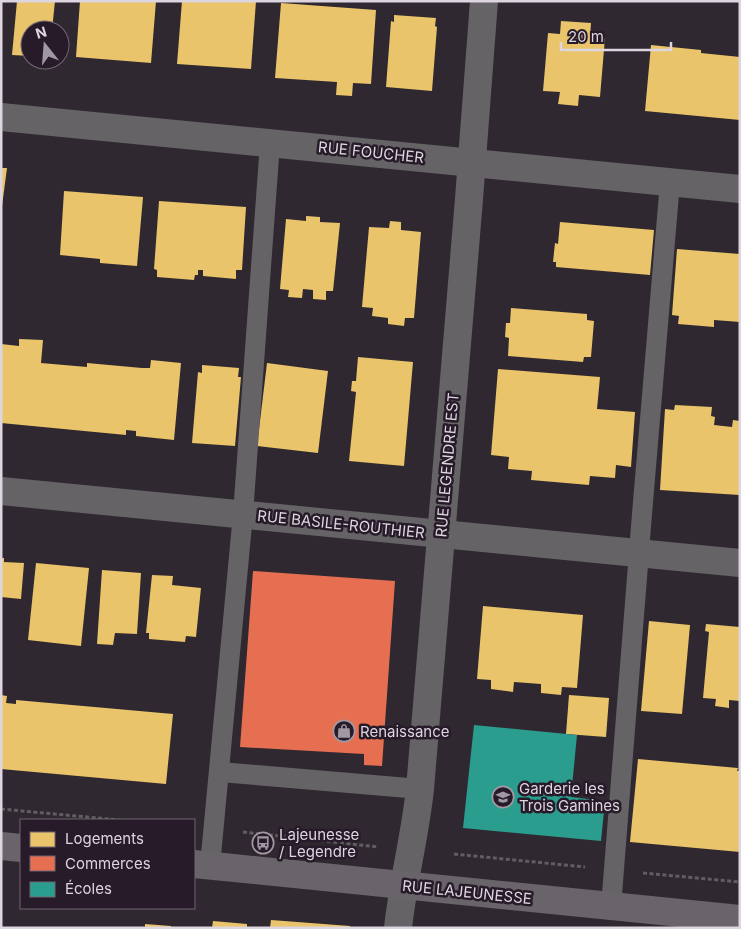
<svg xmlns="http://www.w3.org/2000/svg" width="741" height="929" viewBox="0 0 741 929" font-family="Inter,sans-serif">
<rect width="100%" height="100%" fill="#2f2830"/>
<g fill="#e9c46a">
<path d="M17,1H55L52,30H30V56L12,55Z"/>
<path d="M80,1H156L151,63L76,57Z"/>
<path d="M182,1H256L251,69L177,64Z"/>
<path d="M281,3L376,10L371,84L353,83L352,96L336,95L337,82L275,78Z"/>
<path d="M394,15L436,18L435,26L437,27L432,91L386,87L391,21L394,22Z"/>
<path d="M561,21L591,23L590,37L605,38L600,97L579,95L578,106L558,104L560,92L543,91L548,33L560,34Z"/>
<path d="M651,45L701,50V53L740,57V120L645,111Z"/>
<path d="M1,168H7L2,206H1Z"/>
<path d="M64,191L143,197L137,266L100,263V259L60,255Z"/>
<path d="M159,201L246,207L242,270H236V279L203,276V270H198V275H195L194,280L157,277V270L154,269Z"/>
<path d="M306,216L320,217V222L340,223L333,291H326V300L313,299V290L303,289L302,298L288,297L289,290L280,289L286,219L306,221Z"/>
<path d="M390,221L401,222V230L421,232L414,318H405L404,326L388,324V318L372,316L373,308L362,307L369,227L389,228Z"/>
<path d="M560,222L654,230L650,275L556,267V262H553L555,243L558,244Z"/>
<path d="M677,249L740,254V322L714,320V327L678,324L679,316L672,315Z"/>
<path d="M511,308L587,314V320L594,321L591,357H584L583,362L508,356L509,338L505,337L506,323H510Z"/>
<path d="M19,339L43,340L41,363L87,367V363L142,368H150L151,360L181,363L174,440L136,436V431L126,430V435L1,423V344L19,346Z"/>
<path d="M358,357L413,362L404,466L349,461L356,392L351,391L352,381H356Z"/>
<path d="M267,363L328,371L318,453L257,446Z"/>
<path d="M202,365L239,368L238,377H241L235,446L192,443L198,372L202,373Z"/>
<path d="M498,369L600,377L597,409L635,412L631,467L616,465L615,478L590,476L589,485L531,480L532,471L508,469L509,457L491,455Z"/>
<path d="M675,405L712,407L711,416L715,417L714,425L732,427L733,420L740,421V495L660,490L665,409L674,410Z"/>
<path d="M1,558H4V562L24,563L21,599L1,597Z"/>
<path d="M36,563L89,568L81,646L28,640Z"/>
<path d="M102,570L141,573L137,634L115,633L113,645L97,644Z"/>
<path d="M152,575L173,576L172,585L201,588L196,637L186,636L185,642L149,639V633H146Z"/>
<path d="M483,606L583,615L577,688L562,687L561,695L541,693V684L514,682L513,692L491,689V680L477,679Z"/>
<path d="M649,621L690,625L682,714L641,711Z"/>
<path d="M706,624L740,627V701L729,700V708L715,706L716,699L703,698L709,632L705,631Z"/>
<path d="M1,695L7,696L6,703L16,704V700L173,714L166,784L1,769Z"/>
<path d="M569,695L609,698L606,737L566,734Z"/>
<path d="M638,759L738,768L737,771H740V852L630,842Z"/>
<path d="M271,920L350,926V928H270Z"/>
<path d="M213,921L247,924V928H212Z"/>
<path d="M145,924L171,926V928H145Z"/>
</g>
<path fill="#e76f51" d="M253,571L395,581L382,766L364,765V754L240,747Z"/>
<path fill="#2a9d8f" d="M474,725L577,735L571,797L605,801L601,841L463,828Z"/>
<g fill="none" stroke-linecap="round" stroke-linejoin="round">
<g stroke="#615e62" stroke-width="3" stroke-dasharray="4 2.5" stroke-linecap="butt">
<path d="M1,809L119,820"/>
<path d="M243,832L378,847"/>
<path d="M454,854L585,867"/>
<path d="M643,873L740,882"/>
</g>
<g stroke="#656366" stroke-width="20">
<path d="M220,772L420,789"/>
<path d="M210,866L243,514L270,143"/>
<path d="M611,907L642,514L670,182"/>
</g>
<g stroke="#656366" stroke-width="28">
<path d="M1,117L740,189"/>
<path d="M1,491L740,563"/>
<path d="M398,928C403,881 415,836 420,789L469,199L484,1"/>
</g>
<g stroke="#696469" stroke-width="28">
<path d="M1,846L21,848"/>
<path d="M194,864L740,919"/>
</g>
</g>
<defs>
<g id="shop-ring" transform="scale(1.125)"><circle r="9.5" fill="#271b2a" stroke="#a098a2" stroke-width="1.5"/><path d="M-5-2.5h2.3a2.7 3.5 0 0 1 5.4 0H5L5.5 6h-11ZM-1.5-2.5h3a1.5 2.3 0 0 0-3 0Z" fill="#a098a2"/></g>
<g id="school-ring" transform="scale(1.125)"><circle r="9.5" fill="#271b2a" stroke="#a098a2" stroke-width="1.5"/><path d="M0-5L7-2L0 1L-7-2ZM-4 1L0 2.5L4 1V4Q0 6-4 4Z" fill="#a098a2"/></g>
<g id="bus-ring" transform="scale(1.125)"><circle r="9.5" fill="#271b2a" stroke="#a098a2" stroke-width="1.5"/><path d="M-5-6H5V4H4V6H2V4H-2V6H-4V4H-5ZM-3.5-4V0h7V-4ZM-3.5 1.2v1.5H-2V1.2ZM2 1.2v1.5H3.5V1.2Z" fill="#a098a2"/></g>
</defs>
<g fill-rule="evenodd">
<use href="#shop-ring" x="344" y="731"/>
<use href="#school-ring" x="503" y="797"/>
<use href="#bus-ring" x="263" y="843"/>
</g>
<g text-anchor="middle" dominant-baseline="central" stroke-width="5" stroke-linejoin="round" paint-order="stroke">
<g font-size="15" fill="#ddd5df" stroke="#271b2a">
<text transform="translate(371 152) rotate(6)">RUE FOUCHER</text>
<text transform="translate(447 465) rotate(-85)">RUE LEGENDRE EST</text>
<text transform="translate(341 524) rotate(6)">RUE BASILE-ROUTHIER</text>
<text transform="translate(467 892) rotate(6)">RUE LAJEUNESSE</text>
</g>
<g font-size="15" fill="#ddd5df" stroke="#271b2a" text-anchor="start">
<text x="360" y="731">Renaissance</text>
<text x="519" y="788">Garderie les<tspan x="519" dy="17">Trois Gamines</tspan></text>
<text x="279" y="834">Lajeunesse<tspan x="279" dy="17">/ Legendre</tspan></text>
</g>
</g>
<rect width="741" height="929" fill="none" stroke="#ddd5df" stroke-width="5"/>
<rect x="20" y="819" width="175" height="90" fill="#271b2a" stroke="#706572"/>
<rect x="30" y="832" width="25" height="15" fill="#e9c46a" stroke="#706572"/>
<text x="65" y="844" font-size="15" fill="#ddd5df">Logements</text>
<rect x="30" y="856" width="25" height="15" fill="#e76f51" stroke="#706572"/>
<text x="65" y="869" font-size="15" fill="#ddd5df">Commerces</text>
<rect x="30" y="882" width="25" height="15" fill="#2a9d8f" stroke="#706572"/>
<text x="65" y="894" font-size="15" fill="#ddd5df">Écoles</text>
<g transform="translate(45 45) rotate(343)"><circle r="24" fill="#271b2a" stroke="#706572"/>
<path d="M0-4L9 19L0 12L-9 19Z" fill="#a098a2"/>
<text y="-8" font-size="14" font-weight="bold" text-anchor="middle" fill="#ddd5df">N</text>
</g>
<path d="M561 42v8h110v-8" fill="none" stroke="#ddd5df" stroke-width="2.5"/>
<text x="568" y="42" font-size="15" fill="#ddd5df" stroke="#271b2a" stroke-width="4" paint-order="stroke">20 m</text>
</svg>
